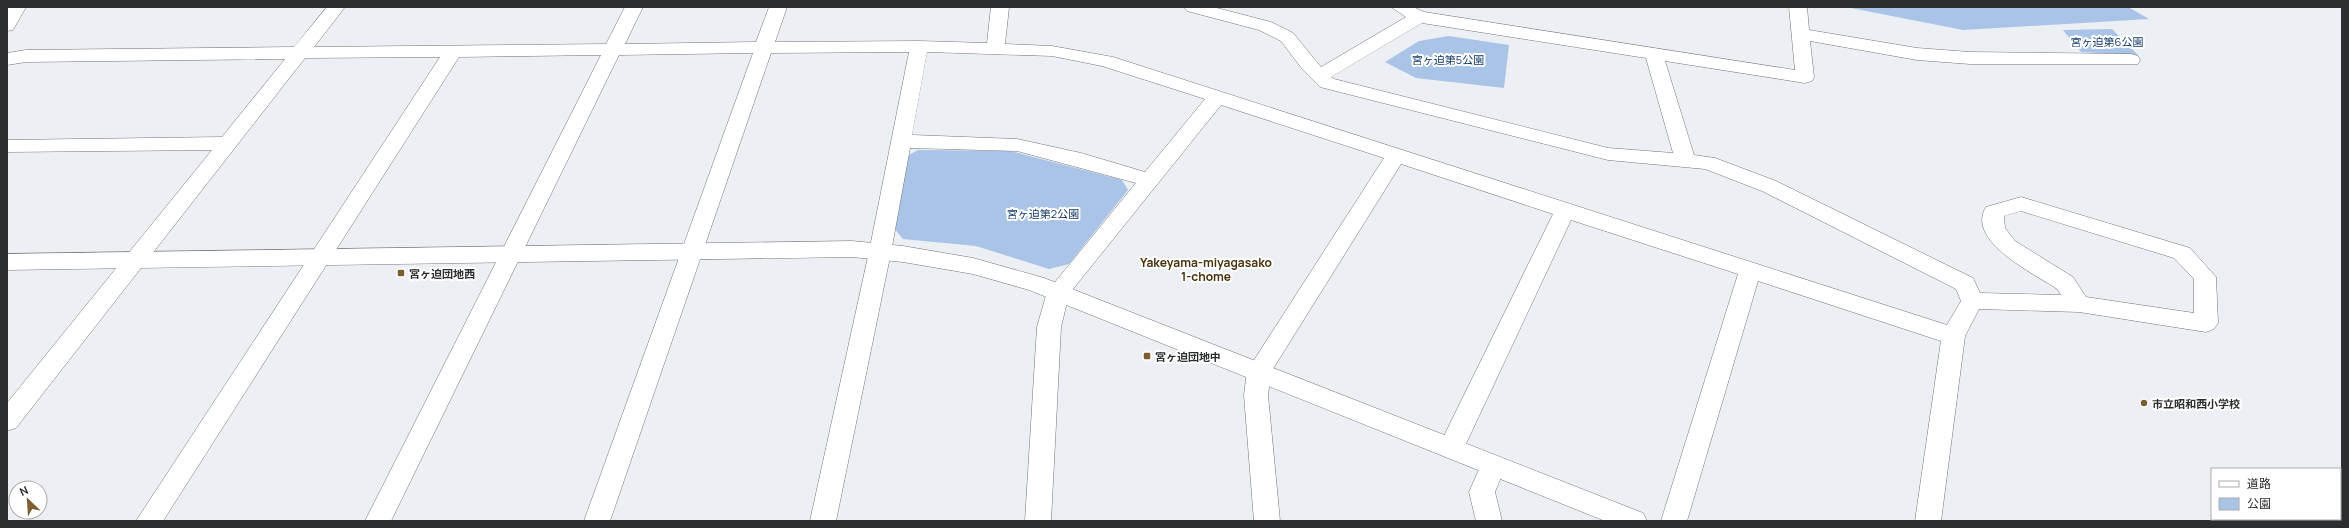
<svg xmlns="http://www.w3.org/2000/svg" width="2349" height="528" viewBox="0 0 2349 528" font-family="Manrope,'Noto Sans JP',sans-serif">
<rect width="100%" height="100%" fill="#eceff3"/>
<g fill="#a9c4e6">
<path d="M1846,7H2128L2149,19L1963,30Z"/>
<path d="M2112,29L2138,55L2081,52L2063,30Z"/>
<path d="M1449,36L1509,45L1504,88L1416,78L1385,62L1419,41Z"/>
<path d="M918,150L1010,151L1122,180L1128,190L1069,264L1049,269L976,246L903,239L893,227L909,155Z"/>
</g>
<g fill="none" stroke-linecap="round" stroke-linejoin="round">
<g stroke="#727578" stroke-width="1">
<g id="street">
<path d="M327,7H345L314,47L606,44L625,7H643L625,44L756,42L769,7H787L775,42L919,41L987,43L991,7H1009L1005,44L1052,46L1113,57L1947,325L1961,301L1956,289L1762,191L1705,169L1608,160L1320,87L1303,70L1281,41L1259,30L1187,11L1184,7H1213L1271,22L1293,33L1321,67L1406,17L1391,7H1413L1424,12L1795,70L1789,7H1807L1809,30L1917,48L1970,52L2131,54L2138,56L2140,60L2138,64H1970L1917,60L1810,41L1814,77L1812,81L1805,83L1665,61L1694,155L1715,158L1776,181L1973,278L1980,293L2061,295L2057,289C2035,274 1965,241 1986,207L2021,197L2190,248L2216,277L2218,323L2214,329L2206,332L2079,312L1979,309L1965,336L1941,521H1915L1941,341L1758,281L1687,521H1661L1738,274L1571,220L1464,448L1460,455L1451,458L1442,455L1438,448L1553,214L1401,164L1271,372L1268,395L1280,521H1254L1244,395L1247,371L1384,158L1221,105L1069,294L1061,327L1051,521H1025L1037,327L1047,292L1136,183L1017,151L910,148L891,252L836,521H810L869,252L909,52L771,53L610,521H584L753,53L619,55L391,521H365L601,55L459,57L163,521H136L440,57L305,58L16,428L7,431V403L212,150L7,152V140L222,137L285,59L26,62L7,65V53L26,50L294,47ZM1422,23L1646,58L1673,153L1608,148L1334,79L1331,77ZM927,52L1052,56L1102,66L1205,99L1145,172L1081,153L1017,139L912,135ZM2021,211L2174,258L2194,279V313L2086,297L2073,277L2015,241L2005,228L2004,216Z"/>
<path d="M1493,455L1502,458L1506,465L1495,492L1502,521H1476L1469,492L1484,458Z"/>
</g>
</g>
<g stroke="#727578" stroke-width="1">
<g id="secondary">
<path d="M8,7H26L13,30L7,31Z"/>
<path d="M852,241L903,246L973,258L1044,278L1643,513L1647,521H1605L1029,290L973,274L903,262L852,257L7,270V254Z"/>
</g>
</g>
<use href="#street" fill="#fff" fill-rule="evenodd"/>
<use href="#secondary" fill="#fff" fill-rule="evenodd"/>
</g>
<g fill="#7c5e32" stroke="#fff" stroke-width="1.5">
<rect x="397" y="269" width="8" height="8" rx="2"/>
<rect x="1143" y="352" width="8" height="8" rx="2"/>
<circle cx="2144" cy="403" r="4"/>
</g>
<g text-anchor="middle" dominant-baseline="central" stroke-width="4" stroke-linejoin="round" paint-order="stroke">
<g font-size="11" fill="#123966" stroke="#fff">
<text x="2107" y="41">宮ヶ迫第6公園</text>
<text x="1448" y="59">宮ヶ迫第5公園</text>
<text x="1043" y="213">宮ヶ迫第2公園</text>
</g>
<g font-size="11" font-weight="bold" fill="#2c2e2f" stroke="#fff" text-anchor="start">
<text x="409" y="273">宮ヶ迫団地西</text>
<text x="1155" y="356">宮ヶ迫団地中</text>
<text x="2152" y="403">市立昭和西小学校</text>
</g>
<g font-size="12" font-weight="bold" fill="#48310d" stroke="#fff">
<text x="1206" y="262">Yakeyama-miyagasako<tspan x="1206" dy="14">1-chome</tspan></text>
</g>
</g>
<rect width="2349" height="528" fill="none" stroke="#2c2e2f" stroke-width="16"/>
<rect x="2211" y="468" width="130" height="52" fill="#ffffff" stroke="#ababac"/>
<rect x="2219" y="481" width="20" height="6" fill="#ffffff" stroke="#ababac"/>
<text x="2247" y="488" font-size="12" fill="#2c2e2f">道路</text>
<rect x="2219" y="498" width="20" height="12" fill="#a9c4e6" stroke="#ababac"/>
<text x="2247" y="508" font-size="12" fill="#2c2e2f">公園</text>
<g transform="translate(28 500) rotate(335)"><circle r="19" fill="#ffffff" stroke="#ababac"/>
<path d="M0-3L7 15L0 10L-7 15Z" fill="#7c5e32"/>
<text y="-6" font-size="11" font-weight="bold" text-anchor="middle" fill="#2c2e2f">N</text>
</g>
</svg>
